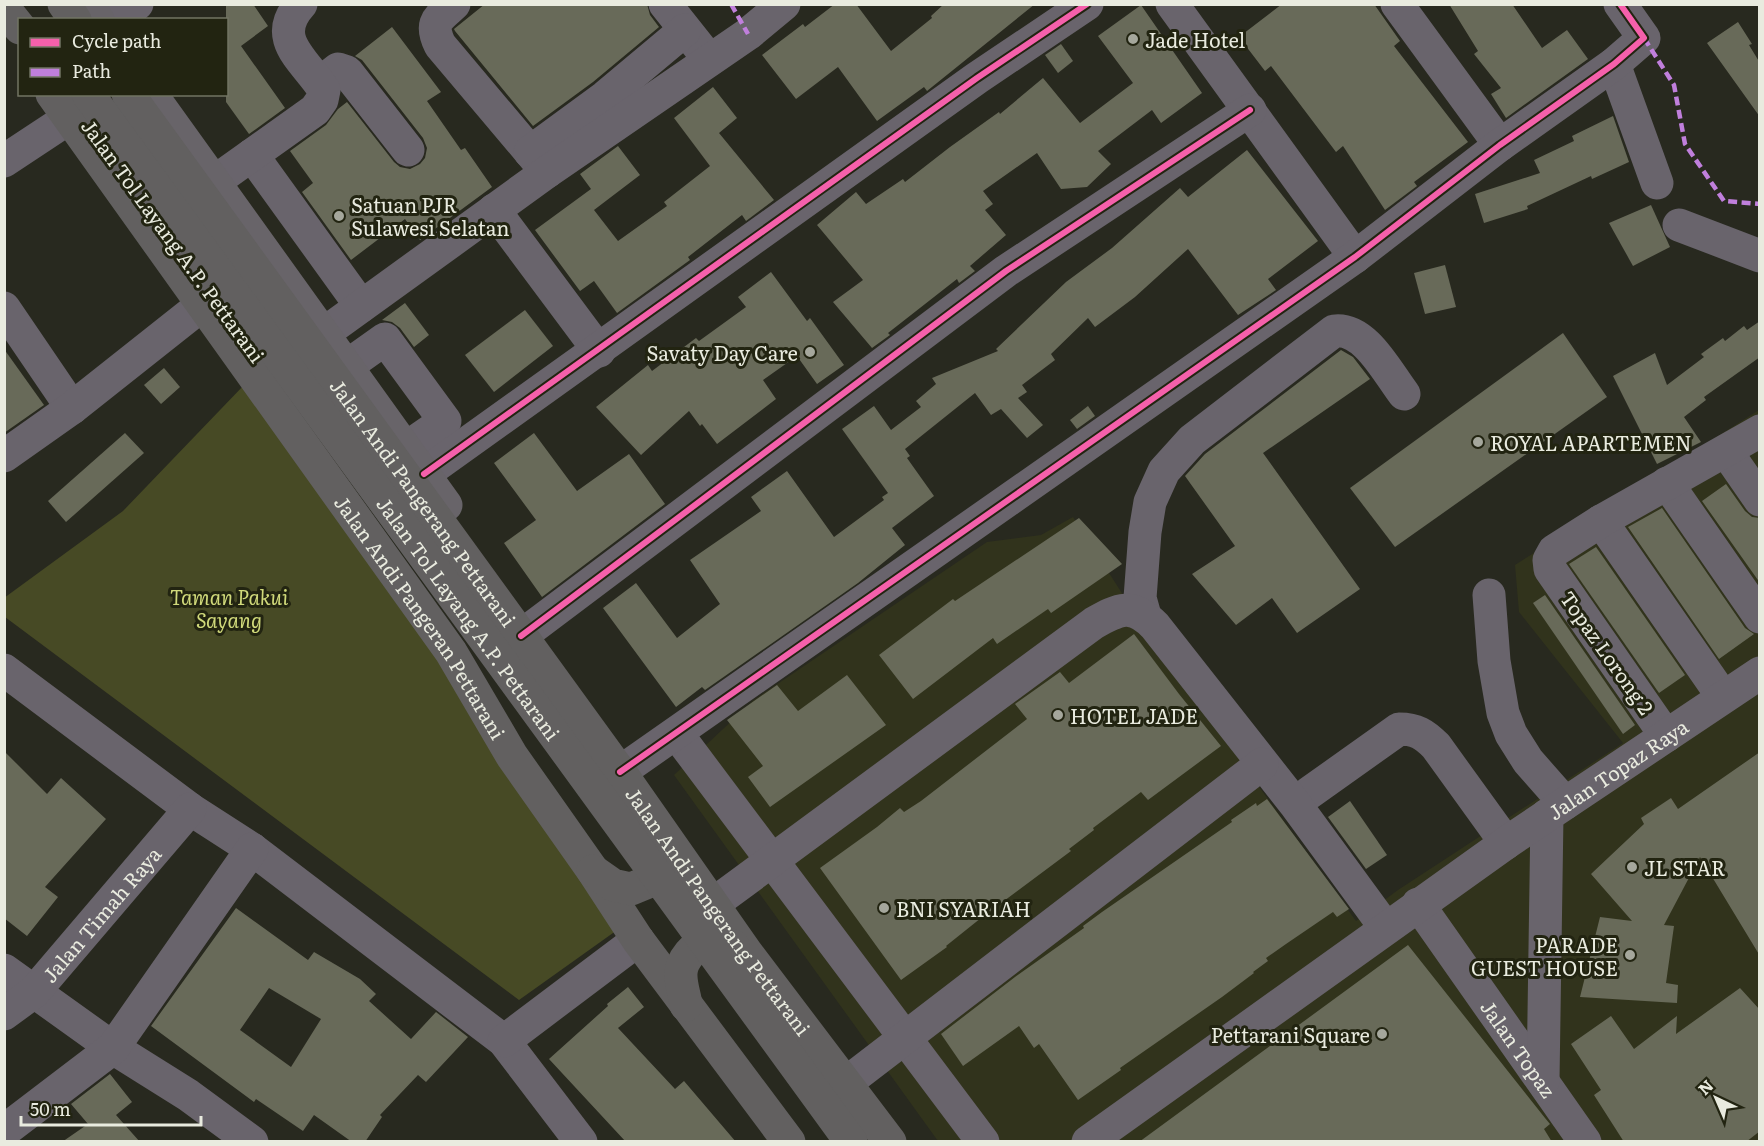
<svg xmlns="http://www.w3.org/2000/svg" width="1764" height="1146" viewBox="0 0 1764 1146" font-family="Literata,serif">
<rect width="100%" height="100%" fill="#28291f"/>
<path fill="#31331c" d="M1759,410V1141H938L674,775L754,700L987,542L1041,535L1073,517L1145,629L1356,921L1398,890L1623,743L1519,612L1515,565Z"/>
<path fill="#474a25" d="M245,384L627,923L519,1000L5,617L4,598L123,511Z"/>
<g fill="#686a59" fill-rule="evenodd">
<path d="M226,4H253L268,26L241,46L285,108L249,134L226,102Z"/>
<path d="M485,4H647L650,15L659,27L593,82L533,126L455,31L454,29Z"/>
<path d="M835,4H856L891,51L932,18L931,16L944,4H1035L927,91L924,87L877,121L838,67L796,99L762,55L803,24L805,27Z"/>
<path d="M1282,4H1374L1400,41L1394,46L1468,142L1414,182L1417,186L1385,210L1343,146L1336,152L1271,66L1265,71L1239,37Z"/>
<path d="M1449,4H1512L1542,48L1567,30L1588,59L1506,118L1491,94L1501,88L1474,54L1478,51Z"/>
<path d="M1141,5L1202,93L1161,123L1152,110L1098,151L1111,164L1087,187L1061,189L1037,153L983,191L993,204L985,210L1006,235L970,266L975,271L959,283L957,279L888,333L890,335L872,348L833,302L863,280L817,225L856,192L866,204L903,179L905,182L950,147L999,112L1000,114L1043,78L1080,123L1133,83L1098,36Z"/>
<path d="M1738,22L1752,44L1749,45L1760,63V117L1707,43Z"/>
<path d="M392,27L441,92L427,101L461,150L465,148L492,187L420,240L405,219L351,260L302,192L313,183L290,151L326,125L338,109L347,102L394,162L400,167L410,169L420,164L425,158L427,148L423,138L362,60L355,56Z"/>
<path d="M1061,44L1073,61L1058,73L1045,55Z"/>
<path d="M713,87L737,118L719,133L774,200L746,221L742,215L688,257L690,260L617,313L594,281L580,291L535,230L591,189L580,174L618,146L640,175L594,210L618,241L667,206L664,202L710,166L674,118Z"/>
<path d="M1613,116L1629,162L1592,179L1591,176L1527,206L1528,209L1484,223L1475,194L1540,173L1534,160L1574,141L1572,136Z"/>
<path d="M1247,150L1318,241L1268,279L1276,290L1238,315L1188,249L1135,297L1095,327L1088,318L1051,354L1055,360L1022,385L1027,392L1018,398L1043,425L1027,438L1001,409L991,415L975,393L905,449L910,456L907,458L934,496L892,528L905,545L858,583L705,690L702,687L676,707L603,608L636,583L677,638L720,604L690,560L761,511L751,497L787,471L834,537L884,500L882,497L888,493L842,429L874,406L891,430L921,407L916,401L936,384L932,378L998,351L996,349L1066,282L1112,248L1180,188L1188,197Z"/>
<path d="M1651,205L1670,247L1633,266L1609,223Z"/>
<path d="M1445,265L1456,307L1425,314L1414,273Z"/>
<path d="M771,272L807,321L810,318L844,365L817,384L797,356L763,380L776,399L717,444L702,424L700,426L689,411L641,455L596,407L648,365L652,371L696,338L699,341L746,307L738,297Z"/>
<path d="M405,303L429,335L414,347L400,328L392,322L382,320Z"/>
<path d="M525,310L553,346L494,392L465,355Z"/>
<path d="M1760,321V357L1704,397L1706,400L1684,417L1701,442L1657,464L1613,376L1655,353L1667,385L1704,357L1701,354L1723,338L1725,341L1744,326L1747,330Z"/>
<path d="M1563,333L1607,397L1395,547L1350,488Z"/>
<path d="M4,349L44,405L4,433Z"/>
<path d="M1341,350L1353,357L1370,379L1263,453L1360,589L1297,633L1272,598L1236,625L1192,574L1235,546L1185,476L1205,454Z"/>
<path d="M164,368L180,387L161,404L144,385Z"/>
<path d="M1088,406L1095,416L1077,429L1070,420Z"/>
<path d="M125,433L144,453L66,522L48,501Z"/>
<path d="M534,433L577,491L629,454L665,504L542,597L504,543L536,520L494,463Z"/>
<path d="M1726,484L1745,511L1752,517L1760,518V583L1702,501Z"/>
<path d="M1662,508L1745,628L1754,634L1719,659L1628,527Z"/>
<path d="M1079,518L1122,564L1051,613L1048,609L997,644L993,638L913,699L879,655L953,599L955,601Z"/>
<path d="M1596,547L1685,675L1659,693L1569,564Z"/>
<path d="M1545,595L1635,725L1623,734L1533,603Z"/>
<path d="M1134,634L1179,694L1221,746L1148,800L1141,792L1093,828L1094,830L1069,849L1071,851L981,918L946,946L947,947L901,980L820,868L877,827L900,808L904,812L921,801L1027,719L1015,704L1060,672L1069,683Z"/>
<path d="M847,675L886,725L770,807L748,777L763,766L727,720L777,685L798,711Z"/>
<path d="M4,751L47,794L61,778L106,819L45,887L58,897L27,936L4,918Z"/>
<path d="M1760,752V956L1700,857L1664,925L1674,926L1666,983L1678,985L1677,1003L1580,997L1600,917L1632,921L1591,874L1644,824L1641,818L1671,798L1678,809Z"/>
<path d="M1267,799L1349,909L1337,917L1333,912L1286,944L1266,958L1268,961L1253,972L1254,973L1222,997L1120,1068L1121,1070L1078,1100L1039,1044L1034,1048L1019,1026L963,1066L941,1034L1015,977L1084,928L1083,926L1102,912L1232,822L1231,820L1256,803L1257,806Z"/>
<path d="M1350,801L1387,855L1366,869L1328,817Z"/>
<path d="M236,908L308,960L314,952L360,979L376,994L369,1001L411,1039L436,1012L468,1037L426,1082L418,1075L380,1115L382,1117L365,1142H352L314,1115L303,1131L256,1099L254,1102L151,1026ZM269,988L321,1019L291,1067L240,1030Z"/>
<path d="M1408,945L1545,1118L1550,1124L1544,1129L1552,1142H1139Z"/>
<path d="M628,987L644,1007L618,1028L675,1089L684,1081L736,1142H626L549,1059L608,1006L607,1004Z"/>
<path d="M1740,988L1760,1010V1131L1746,1142H1624L1594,1095L1601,1090L1571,1044L1611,1016L1634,1049L1677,1016L1676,1034Z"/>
<path d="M110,1074L132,1102L116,1115L140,1142H62L88,1124L71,1104Z"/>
</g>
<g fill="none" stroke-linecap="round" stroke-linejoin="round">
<g stroke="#69646c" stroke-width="33">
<path d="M454,4C438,19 429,22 440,45L547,172"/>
<path d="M665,4L700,48"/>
<path d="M1172,4L1355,257"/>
<path d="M1397,4L1500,145"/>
<path d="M115,20L137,4"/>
<path d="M1614,64L1657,183"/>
<path d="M320,83L338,69L347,72L408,150"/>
<path d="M530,152L605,97L685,30"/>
<path d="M252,155L361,306"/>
<path d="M4,161L69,118"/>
<path d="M214,182L315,110L322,100L324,90C306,61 269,39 301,4"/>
<path d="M494,210L599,351"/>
<path d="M1679,225L1760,256"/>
<path d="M4,308L72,408"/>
<path d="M323,334L547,172L748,34L784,4"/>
<path d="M347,366L385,339L445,421L406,448"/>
<path d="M1726,451L1760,500"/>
<path d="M4,456L72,408L202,305"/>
<path d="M424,474L977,78L1087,4"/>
<path d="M1667,483L1760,617"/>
<path d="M1601,521L1723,697"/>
<path d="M1489,595L1494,661L1503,713L1511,734L1528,761L1565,803"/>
<path d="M1145,616L1140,598L1145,532L1150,502L1164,471L1192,440L1334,331C1365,327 1387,372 1404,394"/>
<path d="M521,636L1006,271L1250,110"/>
<path d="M4,670L190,809L252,849L504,1041L581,1142"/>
<path d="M1666,736L1550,569L1549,560L1554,551L1601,521L1760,431"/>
<path d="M686,746L983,1142"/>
<path d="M620,772L1355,257L1500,145L1614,64L1644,38L1620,4"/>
<path d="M1309,793L1399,729C1416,729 1424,734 1436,746L1506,843"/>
<path d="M713,904L1094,623C1119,609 1132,602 1155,626L1295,804L1385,927"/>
<path id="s1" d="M1418,904L1585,1142"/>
<path d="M4,970L113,1048L188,1095L252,1142"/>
<path id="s2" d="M4,1014L34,992L190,809"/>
<path d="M504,1041L638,940"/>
<path d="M1543,1081L1547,815"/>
<path d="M846,1083L1262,764"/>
<path d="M4,1131L113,1048L252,849"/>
<path id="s3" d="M1088,1142L1506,843L1760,673"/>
</g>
<g stroke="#686469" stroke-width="33">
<path d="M87,4L98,20"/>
<path d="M151,94L446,505"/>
</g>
<g stroke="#626060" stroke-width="33">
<path d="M64,4L75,20"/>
<path d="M4,8L20,28"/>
<path id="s4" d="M52,94L451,652L512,756L593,871L638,940L789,1142"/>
<path id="s5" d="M128,94L620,772L746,952L890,1142"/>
<path d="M593,871L613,885L631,889L648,882L662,867L663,847"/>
<path d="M686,1005C685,996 681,986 681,976C680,961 695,943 710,941C718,940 726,943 733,946"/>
</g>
<path stroke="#626060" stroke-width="33" id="s6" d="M88,94L851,1142"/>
<g stroke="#c07fdc" stroke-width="4.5" stroke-dasharray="9 4.5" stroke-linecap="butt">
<path d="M731,4L748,34"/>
<path d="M1644,38L1674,85L1685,144L1724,201L1760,204"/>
</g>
<g stroke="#222411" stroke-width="10">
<g id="cycleway">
<path d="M424,474L977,78L1087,4"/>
<path d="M521,636L1006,271L1250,110"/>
<path d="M620,772L1355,257L1500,145L1614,64L1644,38L1620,4"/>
</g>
</g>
<use href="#cycleway" stroke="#f560ab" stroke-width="6"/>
</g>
<g fill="#a5a79c" stroke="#222411" stroke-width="2">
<circle cx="1133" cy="39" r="6"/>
<circle cx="339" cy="216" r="6"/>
<circle cx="810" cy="352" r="6"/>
<circle cx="1478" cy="442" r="6"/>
<circle cx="1058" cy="715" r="6"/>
<circle cx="1632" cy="867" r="6"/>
<circle cx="884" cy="908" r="6"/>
<circle cx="1630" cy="955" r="6"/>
<circle cx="1382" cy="1034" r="6"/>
</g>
<g text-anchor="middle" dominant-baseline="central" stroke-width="6" stroke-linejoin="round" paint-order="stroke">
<g font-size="20" fill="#e9ebdf" stroke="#222411" text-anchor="start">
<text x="1145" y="39">Jade Hotel</text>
<text x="351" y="204">Satuan PJR<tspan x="351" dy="23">Sulawesi Selatan</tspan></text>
<text x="798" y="352" text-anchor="end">Savaty Day Care</text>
<text x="1490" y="442">ROYAL APARTEMEN</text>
<text x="1070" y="715">HOTEL JADE</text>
<text x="1644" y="867">JL STAR</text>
<text x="896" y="908">BNI SYARIAH</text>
<text x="1618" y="944" text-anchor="end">PARADE<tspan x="1618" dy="23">GUEST HOUSE</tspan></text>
<text x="1370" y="1034" text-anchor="end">Pettarani Square</text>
</g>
<g font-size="20" fill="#e9ebdf" stroke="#222411">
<text transform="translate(174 240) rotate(54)">Jalan Tol Layang A.P. Pettarani</text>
<text stroke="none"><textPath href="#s5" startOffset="504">Jalan Andi Pangerang Pettarani</textPath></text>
<text stroke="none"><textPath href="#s4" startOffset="640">Jalan Andi Pangeran Pettarani</textPath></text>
<text stroke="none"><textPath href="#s6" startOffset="648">Jalan Tol Layang A.P. Pettarani</textPath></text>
<text transform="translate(1608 652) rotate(55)">Topaz Lorong 2</text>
<text stroke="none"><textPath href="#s3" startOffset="648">Jalan Topaz Raya</textPath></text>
<text stroke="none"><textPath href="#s5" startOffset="1008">Jalan Andi Pangerang Pettarani</textPath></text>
<text stroke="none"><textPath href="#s2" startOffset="140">Jalan Timah Raya</textPath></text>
<text stroke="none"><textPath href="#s1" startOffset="176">Jalan Topaz</textPath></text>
</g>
<g font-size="20" font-style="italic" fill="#d0d97a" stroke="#222411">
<text x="229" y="596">Taman Pakui<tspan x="229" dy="23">Sayang</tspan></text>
</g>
</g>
<rect width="1764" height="1146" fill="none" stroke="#e9ebdf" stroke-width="12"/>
<rect x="18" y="18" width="210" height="78" fill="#222411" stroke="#727463" stroke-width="1.5"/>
<rect x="30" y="38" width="30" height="9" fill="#f560ab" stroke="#727463" stroke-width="1.5"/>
<text x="72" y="48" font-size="18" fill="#e9ebdf">Cycle path</text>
<rect x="30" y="68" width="30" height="9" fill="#c07fdc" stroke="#727463" stroke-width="1.5"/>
<text x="72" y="78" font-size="18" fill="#e9ebdf">Path</text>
<g transform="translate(1716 1098) rotate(316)" stroke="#222411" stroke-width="4.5" paint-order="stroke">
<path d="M0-4.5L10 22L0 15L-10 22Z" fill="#e9ebdf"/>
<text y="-9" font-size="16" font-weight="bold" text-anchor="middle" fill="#e9ebdf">N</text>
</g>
<path d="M21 1116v9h180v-9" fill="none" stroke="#e9ebdf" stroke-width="3"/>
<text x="30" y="1116" font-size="18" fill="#e9ebdf" stroke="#222411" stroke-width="4.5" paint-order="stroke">50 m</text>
</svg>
